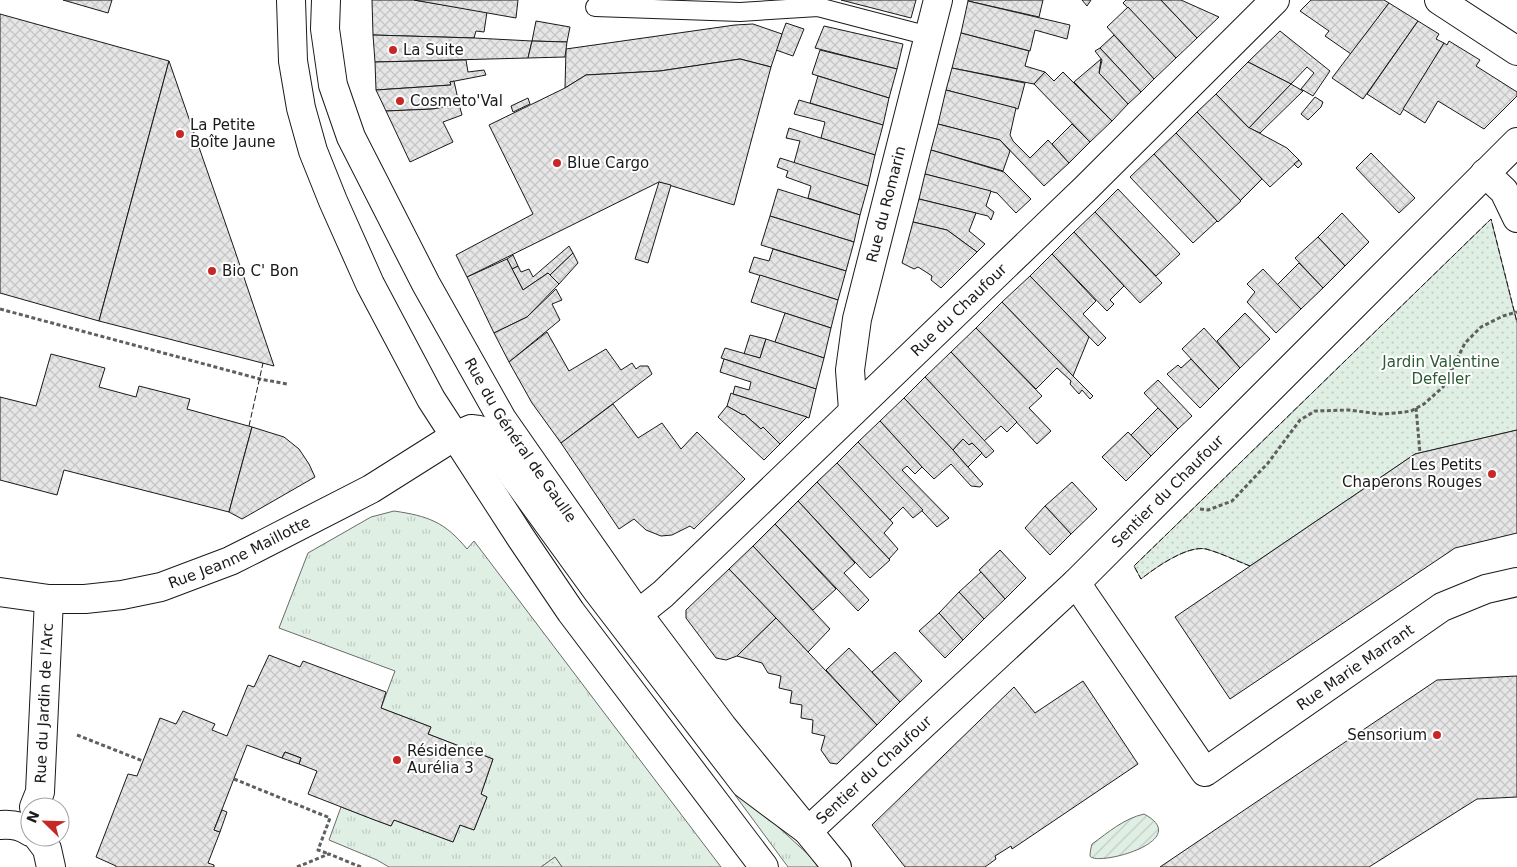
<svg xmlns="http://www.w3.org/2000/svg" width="1517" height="867" viewBox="0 0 1517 867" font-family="'DejaVu Sans',sans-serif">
<defs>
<pattern id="grass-tufts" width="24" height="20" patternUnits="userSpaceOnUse" patternTransform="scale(1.25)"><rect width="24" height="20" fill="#e0efe3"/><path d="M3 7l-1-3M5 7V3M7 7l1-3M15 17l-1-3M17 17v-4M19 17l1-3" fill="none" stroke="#c0ccc2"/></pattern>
<pattern id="park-dots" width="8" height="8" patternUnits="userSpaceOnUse" patternTransform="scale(1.25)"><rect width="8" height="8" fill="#e0efe3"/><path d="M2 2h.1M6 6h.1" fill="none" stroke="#c0ccc2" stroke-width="1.8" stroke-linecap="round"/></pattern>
<pattern id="garden-furrows" width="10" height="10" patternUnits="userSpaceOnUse" patternTransform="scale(1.25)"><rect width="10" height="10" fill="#e0efe3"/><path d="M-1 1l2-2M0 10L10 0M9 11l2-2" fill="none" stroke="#c0ccc2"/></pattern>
<pattern id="building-cross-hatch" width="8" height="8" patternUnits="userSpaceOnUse" patternTransform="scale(1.25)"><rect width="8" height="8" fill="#e6e6e6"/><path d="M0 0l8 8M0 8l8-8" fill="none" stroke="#c5c5c5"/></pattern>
</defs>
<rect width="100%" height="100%" fill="#fff"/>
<g fill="url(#grass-tufts)" stroke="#6a6a6a">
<path d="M394,511C428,516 445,522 467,549L474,541L721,867H562L555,857L541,867H389L377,860L329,840L341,807L391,826L394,820L453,842L460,825L474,830L487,797L481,794L493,759L428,734L431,727L381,708L395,671L279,628L308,553L371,517Z"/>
<path d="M738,790L811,857L818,867H788L735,795Z"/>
</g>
<g fill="url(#park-dots)" stroke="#6a6a6a">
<path d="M1491,219L1517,323V430L1415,454L1250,566C1236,560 1221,553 1206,549C1187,545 1155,568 1141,579L1134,566Z"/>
<path d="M555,857L562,867H541Z"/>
</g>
<path fill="url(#garden-furrows)" stroke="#6a6a6a" d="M1144,814C1195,841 1096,867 1090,856C1090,853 1091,847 1092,844C1109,832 1123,819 1144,814Z"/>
<g fill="url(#building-cross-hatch)" stroke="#1a1a1a">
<path d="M63,0H112L108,13Z"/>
<path d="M372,0H414L487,12L484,32L476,31L474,38L373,35Z"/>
<path d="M414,0H518L516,18Z"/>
<path d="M841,0H916L911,18Z"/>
<path d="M968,0H1043L1039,17L968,1Z"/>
<path d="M1082,0H1091L1087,6Z"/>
<path d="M1126,0H1161L1197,38L1176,58L1123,3Z"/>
<path d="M1161,0H1181L1219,17L1197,38Z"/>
<path d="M1311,0H1384L1389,3L1351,54L1325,36L1329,31L1300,11Z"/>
<path d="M968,1L1070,25L1067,39L1035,30L1030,51L961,33Z"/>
<path d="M1389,3L1418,21L1363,99L1332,78Z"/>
<path d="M1128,7L1176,58L1154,79L1107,27Z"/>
<path d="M0,14L169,61L99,321L0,293Z"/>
<path d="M536,21L570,27L567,42L532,41Z"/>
<path d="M1418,21L1439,34L1436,39L1444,43L1400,115L1367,94Z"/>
<path d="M786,23L804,29L793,56L776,50Z"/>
<path d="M753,24L782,34L771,67L740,59L660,71L586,75L565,88L566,49L735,25Z"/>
<path d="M824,26L903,44L897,69L815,48Z"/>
<path d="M1280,31L1330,71L1313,96L1301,89L1314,73L1307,67L1291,84L1248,62Z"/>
<path d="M961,33L1029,51L1025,66L1045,72L1034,84L952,68Z"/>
<path d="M373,35L474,38L532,41L528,58L375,62Z"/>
<path d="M1114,35L1154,79L1141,92L1100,48Z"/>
<path d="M532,41L567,42L565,57L528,58Z"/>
<path d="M1449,41L1480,60L1476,66L1517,92V96L1484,129L1438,101L1425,123L1403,109L1444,43L1447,45Z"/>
<path d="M1100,48L1141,92L1128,104L1099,73L1102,60L1095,51Z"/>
<path d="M820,50L897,69L889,98L812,74Z"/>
<path d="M740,59L771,67L734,205L659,182L467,277L456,255L533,214L489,125L565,88L586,75L660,71Z"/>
<path d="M1101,59L1099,73L1128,104L1112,121L1074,82Z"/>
<path d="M466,60L468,72L484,70L486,75L450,82L451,85L376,90L375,62Z"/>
<path d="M169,61L234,248L274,366L99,321Z"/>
<path d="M1248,62L1291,84L1249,128L1216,94Z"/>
<path d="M952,68L1025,83L1018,109L946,90Z"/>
<path d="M1045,72L1054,81L1063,72L1112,121L1090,142L1034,84Z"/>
<path d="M818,76L889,98L883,125L810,103Z"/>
<path d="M454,81L459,104L433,109L386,111L376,90L451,85L450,82Z"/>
<path d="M1291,84L1303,91L1260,133L1249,128Z"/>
<path d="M946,90L1016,108L1010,135L1013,141L1030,158L1048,140L1069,163L1044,186L1000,140L938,124Z"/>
<path d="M1216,94L1248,127L1287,148L1299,160L1270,187L1197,112Z"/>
<path d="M1315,97L1323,102L1321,107L1308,120L1301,114Z"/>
<path d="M528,98L530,104L513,112L511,106Z"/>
<path d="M799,100L883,125L875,155L821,138L825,122L794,114Z"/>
<path d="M459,104L462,115L443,122L453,142L410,162L386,111L433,109Z"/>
<path d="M1197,112L1262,179L1240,201L1176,133Z"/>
<path d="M938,124L1000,140L1010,151L1003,171L931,150Z"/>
<path d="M1072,124L1090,142L1069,163L1052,144Z"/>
<path d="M789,128L875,155L868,186L794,163L800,141L786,138Z"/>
<path d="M1176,133L1241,201L1218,222L1154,154Z"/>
<path d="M931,150L1004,172L1031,199L1016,213L997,193L925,174Z"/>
<path d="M1371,153L1415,198L1399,213L1356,168Z"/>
<path d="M1154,154L1217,221L1193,243L1130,177Z"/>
<path d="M780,158L868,186L860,215L808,198L811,186L786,177L788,171L777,167Z"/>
<path d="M1299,160L1302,164L1298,168L1294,164Z"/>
<path d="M925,174L991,191L986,206L994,212L991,220L988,216L919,199Z"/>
<path d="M659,182L671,185L648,263L635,259Z"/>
<path d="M778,189L860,215L854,242L770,216Z"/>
<path d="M1118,189L1180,254L1156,276L1095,212Z"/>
<path d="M919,199L976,213L969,231L985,244L977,252L947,230L913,222Z"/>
<path d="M1095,212L1162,283L1140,303L1074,232Z"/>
<path d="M1342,213L1369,242L1345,266L1318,237Z"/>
<path d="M770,216L854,242L846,271L761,245Z"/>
<path d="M913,222L947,230L977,252L941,288L931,280L932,276L926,272L918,267L914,269L902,263Z"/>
<path d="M1074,232L1124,286L1110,300L1114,304L1107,311L1052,254Z"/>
<path d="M1318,237L1345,266L1323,288L1295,258Z"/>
<path d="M569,246L573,253L550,275L548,273L523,290L512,269L518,266L521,272L529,269L533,277Z"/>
<path d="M773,249L846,271L838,300L749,272L754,257L769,261Z"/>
<path d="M573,253L578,263L559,284L550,275Z"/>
<path d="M1052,254L1096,301L1083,314L1106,338L1098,346L1030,276Z"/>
<path d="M513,255L518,266L512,269L507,259Z"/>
<path d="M507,259L523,290L548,273L559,284L527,317L494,333L467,277Z"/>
<path d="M1299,263L1323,288L1301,309L1277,285Z"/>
<path d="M1263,269L1301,309L1276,333L1247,302L1255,292L1247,284Z"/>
<path d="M760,275L838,300L831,328L751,302Z"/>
<path d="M1030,276L1089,337L1073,376L1002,302Z"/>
<path d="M556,289L562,300L552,304L560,320L509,362L494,333L527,317Z"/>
<path d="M1002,302L1073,376L1093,396L1090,399L1082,390L1079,394L1070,384L1071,381L1057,368L1036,389L976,328Z"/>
<path d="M785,313L831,328L824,358L775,342Z"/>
<path d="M1245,313L1270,339L1240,368L1217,341Z"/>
<path d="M976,328L1042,396L1029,408L1051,431L1037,444L951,352Z"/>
<path d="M1204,328L1240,368L1219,389L1182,349Z"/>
<path d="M547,332L569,371L606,349L621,370L632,363L636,369L640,366H648L652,374L561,443L532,403L509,362Z"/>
<path d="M750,335L766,339L760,358L744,354Z"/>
<path d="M766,339L824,358L816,389L721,358L725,348L760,358Z"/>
<path d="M951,352L1017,422L1007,432L1001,426L984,441L925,377Z"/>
<path d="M51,354L105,368L99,387L136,397L139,386L190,399L187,409L252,427L229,512L64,470L57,495L0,480V397L36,406Z"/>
<path d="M724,359L816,389L809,418L733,394L735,386L749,390L751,382L720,372Z"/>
<path d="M1191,359L1219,389L1200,408L1167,374L1178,365L1181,368Z"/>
<path d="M925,377L994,451L986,458L972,443L969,445L963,439L953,450L904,398Z"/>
<path d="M1158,380L1192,416L1178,429L1144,393Z"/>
<path d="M731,393L733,394L807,417L780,444L763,427L761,429L744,414L743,415L727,406Z"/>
<path d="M904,398L953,450L983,484L980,487L971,486L951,464L934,479L922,467L880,421Z"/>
<path d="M613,404L638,438L662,423L681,449L697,432L745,479L694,529L690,526L672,535L661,536L646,530L634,519L619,529L561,443Z"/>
<path d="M727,406L743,415L744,414L761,429L763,427L780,444L764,460L718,417Z"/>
<path d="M1158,408L1178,429L1151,456L1131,435Z"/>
<path d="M880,421L922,467L915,474L907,466L902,470L949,518L937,527L858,442Z"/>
<path d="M252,427L284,437L299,449L309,464L315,477L242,519L229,512Z"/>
<path d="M1517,430V533L1455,548L1230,699L1175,617L1415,454Z"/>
<path d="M1128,432L1151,456L1126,481L1102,457Z"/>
<path d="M963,439L969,445L972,443L982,453L968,467L953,450Z"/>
<path d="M858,442L923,510L913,518L903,507L890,520L837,463Z"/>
<path d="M837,463L893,523L884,533L898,549L889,559L817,482Z"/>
<path d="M817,482L890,560L870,578L798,501Z"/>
<path d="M1072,482L1097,509L1071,534L1045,506Z"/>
<path d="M798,501L855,563L844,573L869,600L858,611L775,524Z"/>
<path d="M1045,506L1071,534L1050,555L1025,528Z"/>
<path d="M775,524L836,589L813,610L753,546Z"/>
<path d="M753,546L830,629L808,652L729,569Z"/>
<path d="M1000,550L1026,578L1005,599L979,570Z"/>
<path d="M729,569L776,618L737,656L726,660L716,658L686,618V610Z"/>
<path d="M981,572L1005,599L984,619L959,592Z"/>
<path d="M959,592L984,619L963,640L939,613Z"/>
<path d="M939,613L963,640L945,658L919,631Z"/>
<path d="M776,618L877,725L837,764L830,763L821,750L825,736L812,733L813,720L801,718L802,705L790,703L792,691L779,688L781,676L768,673L762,663L737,656Z"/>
<path d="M849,648L900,702L877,725L826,670Z"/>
<path d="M895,652L922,681L900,702L872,672Z"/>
<path d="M269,655L300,667L303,661L386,692L381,708L431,727L428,734L493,759L481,794L487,797L474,830L460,825L453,842L394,820L391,826L372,819L308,794L317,771L299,764L301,758L285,752L282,758L247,745L214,830L220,832L208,863L214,865V867H116V866L96,857L128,774L137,776L160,718L176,724L183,711L215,724L212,730L227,736L248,685L254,687Z"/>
<path d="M1517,676V797L1477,799L1369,867H1160L1437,680Z"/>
<path d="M1083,681L1138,764L1012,849L1011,846L995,856L996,859L985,867H905L872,825L1014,687L1035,713Z"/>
<path d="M285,752L301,758L299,764L282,758Z"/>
<path d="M222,810L227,812L220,832L214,830Z"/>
</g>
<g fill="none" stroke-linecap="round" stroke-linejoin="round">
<g stroke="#1a1a1a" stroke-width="20">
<path id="lane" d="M595,7L740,12L818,7L929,36"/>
</g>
<g stroke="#1a1a1a" stroke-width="30">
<g id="street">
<path d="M1439,0L1517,51"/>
<path d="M1485,173L1504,191L1517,218"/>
<path id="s1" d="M853,410L850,370L857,319L938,0"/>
<path id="s2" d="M1076,583L1205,772L1442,607L1486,589L1517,582"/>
<path id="s3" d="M0,592L49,599H85L122,595L161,587L230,561L254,549L371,489L455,436L471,429L479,430L486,435L516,479L598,592L745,784L808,831L1076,583L1517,142"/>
<path id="s4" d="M638,614L663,594L1085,189L1275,0"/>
<path id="s5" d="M34,807L40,792L49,599"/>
<path d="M0,825C11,824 21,825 30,832"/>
<path d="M38,837L47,849L51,867"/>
</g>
</g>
<g stroke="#1a1a1a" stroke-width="30">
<g id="primary">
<path d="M291,0L293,61L301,108L313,151L333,201L370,284L431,399L521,538L571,612L764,867"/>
<path id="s6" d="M326,0L325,29L333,85L351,137L426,284L502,419L638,614L722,726L837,867"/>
</g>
</g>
<g stroke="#5f5f5f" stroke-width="3" stroke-dasharray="4 2.5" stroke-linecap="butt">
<path d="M0,309L260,379L287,384"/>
<path d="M1416,408L1420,453"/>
<path d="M1200,509L1208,510L1232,501L1268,463L1300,420L1315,411L1348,410L1381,414L1397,413L1411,411L1424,404L1443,387L1465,343L1481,327L1503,316L1517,312"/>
<path d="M77,735L143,761"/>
<path d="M234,779L330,818L318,850L329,854"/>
<path d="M297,867L329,854L361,867"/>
</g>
<use href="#lane" stroke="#fff" stroke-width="18"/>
<use href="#street" stroke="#fff" stroke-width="28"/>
<use href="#primary" stroke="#fff" stroke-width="28"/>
<g stroke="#1a1a1a" stroke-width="1" stroke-dasharray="6 2.5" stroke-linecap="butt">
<path d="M249,426L263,363"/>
<path d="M1250,566C1236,561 1221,553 1206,549C1187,545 1155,568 1141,579L1134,566L1491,219L1517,322"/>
</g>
</g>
<g fill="#c62828" stroke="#fff" stroke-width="2">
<circle cx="393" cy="50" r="5"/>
<circle cx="400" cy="101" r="5"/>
<circle cx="180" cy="134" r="5"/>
<circle cx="557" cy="163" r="5"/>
<circle cx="212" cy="271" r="5"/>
<circle cx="1492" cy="474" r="5"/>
<circle cx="1437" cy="735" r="5"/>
<circle cx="397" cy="760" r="5"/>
</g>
<g text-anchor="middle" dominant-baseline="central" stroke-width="4" stroke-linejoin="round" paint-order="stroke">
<g font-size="15" fill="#1a1a1a" stroke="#fff" text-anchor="start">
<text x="403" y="50">La Suite</text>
<text x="410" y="101">Cosmeto'Val</text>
<text x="190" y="125">La Petite<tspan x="190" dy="17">Boîte Jaune</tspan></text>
<text x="567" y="163">Blue Cargo</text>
<text x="222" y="271">Bio C' Bon</text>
<text x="1482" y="465" text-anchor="end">Les Petits<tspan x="1482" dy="17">Chaperons Rouges</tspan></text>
<text x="1427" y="735" text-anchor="end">Sensorium</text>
<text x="407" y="751">Résidence<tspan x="407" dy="17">Aurélia 3</tspan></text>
</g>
<g font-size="15" fill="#1a1a1a" stroke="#fff">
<text stroke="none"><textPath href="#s1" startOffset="210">Rue du Romarin</textPath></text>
<text stroke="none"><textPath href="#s4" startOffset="442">Rue du Chaufour</textPath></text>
<text stroke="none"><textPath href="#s6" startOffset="488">Rue du Général de Gaulle</textPath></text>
<text stroke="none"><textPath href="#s3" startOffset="1536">Sentier du Chaufour</textPath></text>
<text stroke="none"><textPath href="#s3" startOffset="248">Rue Jeanne Maillotte</textPath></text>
<text stroke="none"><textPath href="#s2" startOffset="412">Rue Marie Marrant</textPath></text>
<text stroke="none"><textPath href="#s5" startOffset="105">Rue du Jardin de l'Arc</textPath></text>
<text stroke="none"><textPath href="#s3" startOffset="1131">Sentier du Chaufour</textPath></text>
</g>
<g font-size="15" fill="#2b5a34" stroke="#fff">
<text x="1441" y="362">Jardin Valentine<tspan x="1441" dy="17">Defeller</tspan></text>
</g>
</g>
<g transform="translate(45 822) rotate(293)"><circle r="24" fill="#ffffff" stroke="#a3a3a3"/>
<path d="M0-4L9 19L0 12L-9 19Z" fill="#c62828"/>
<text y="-8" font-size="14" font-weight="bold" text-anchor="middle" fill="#1a1a1a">N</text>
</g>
</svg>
